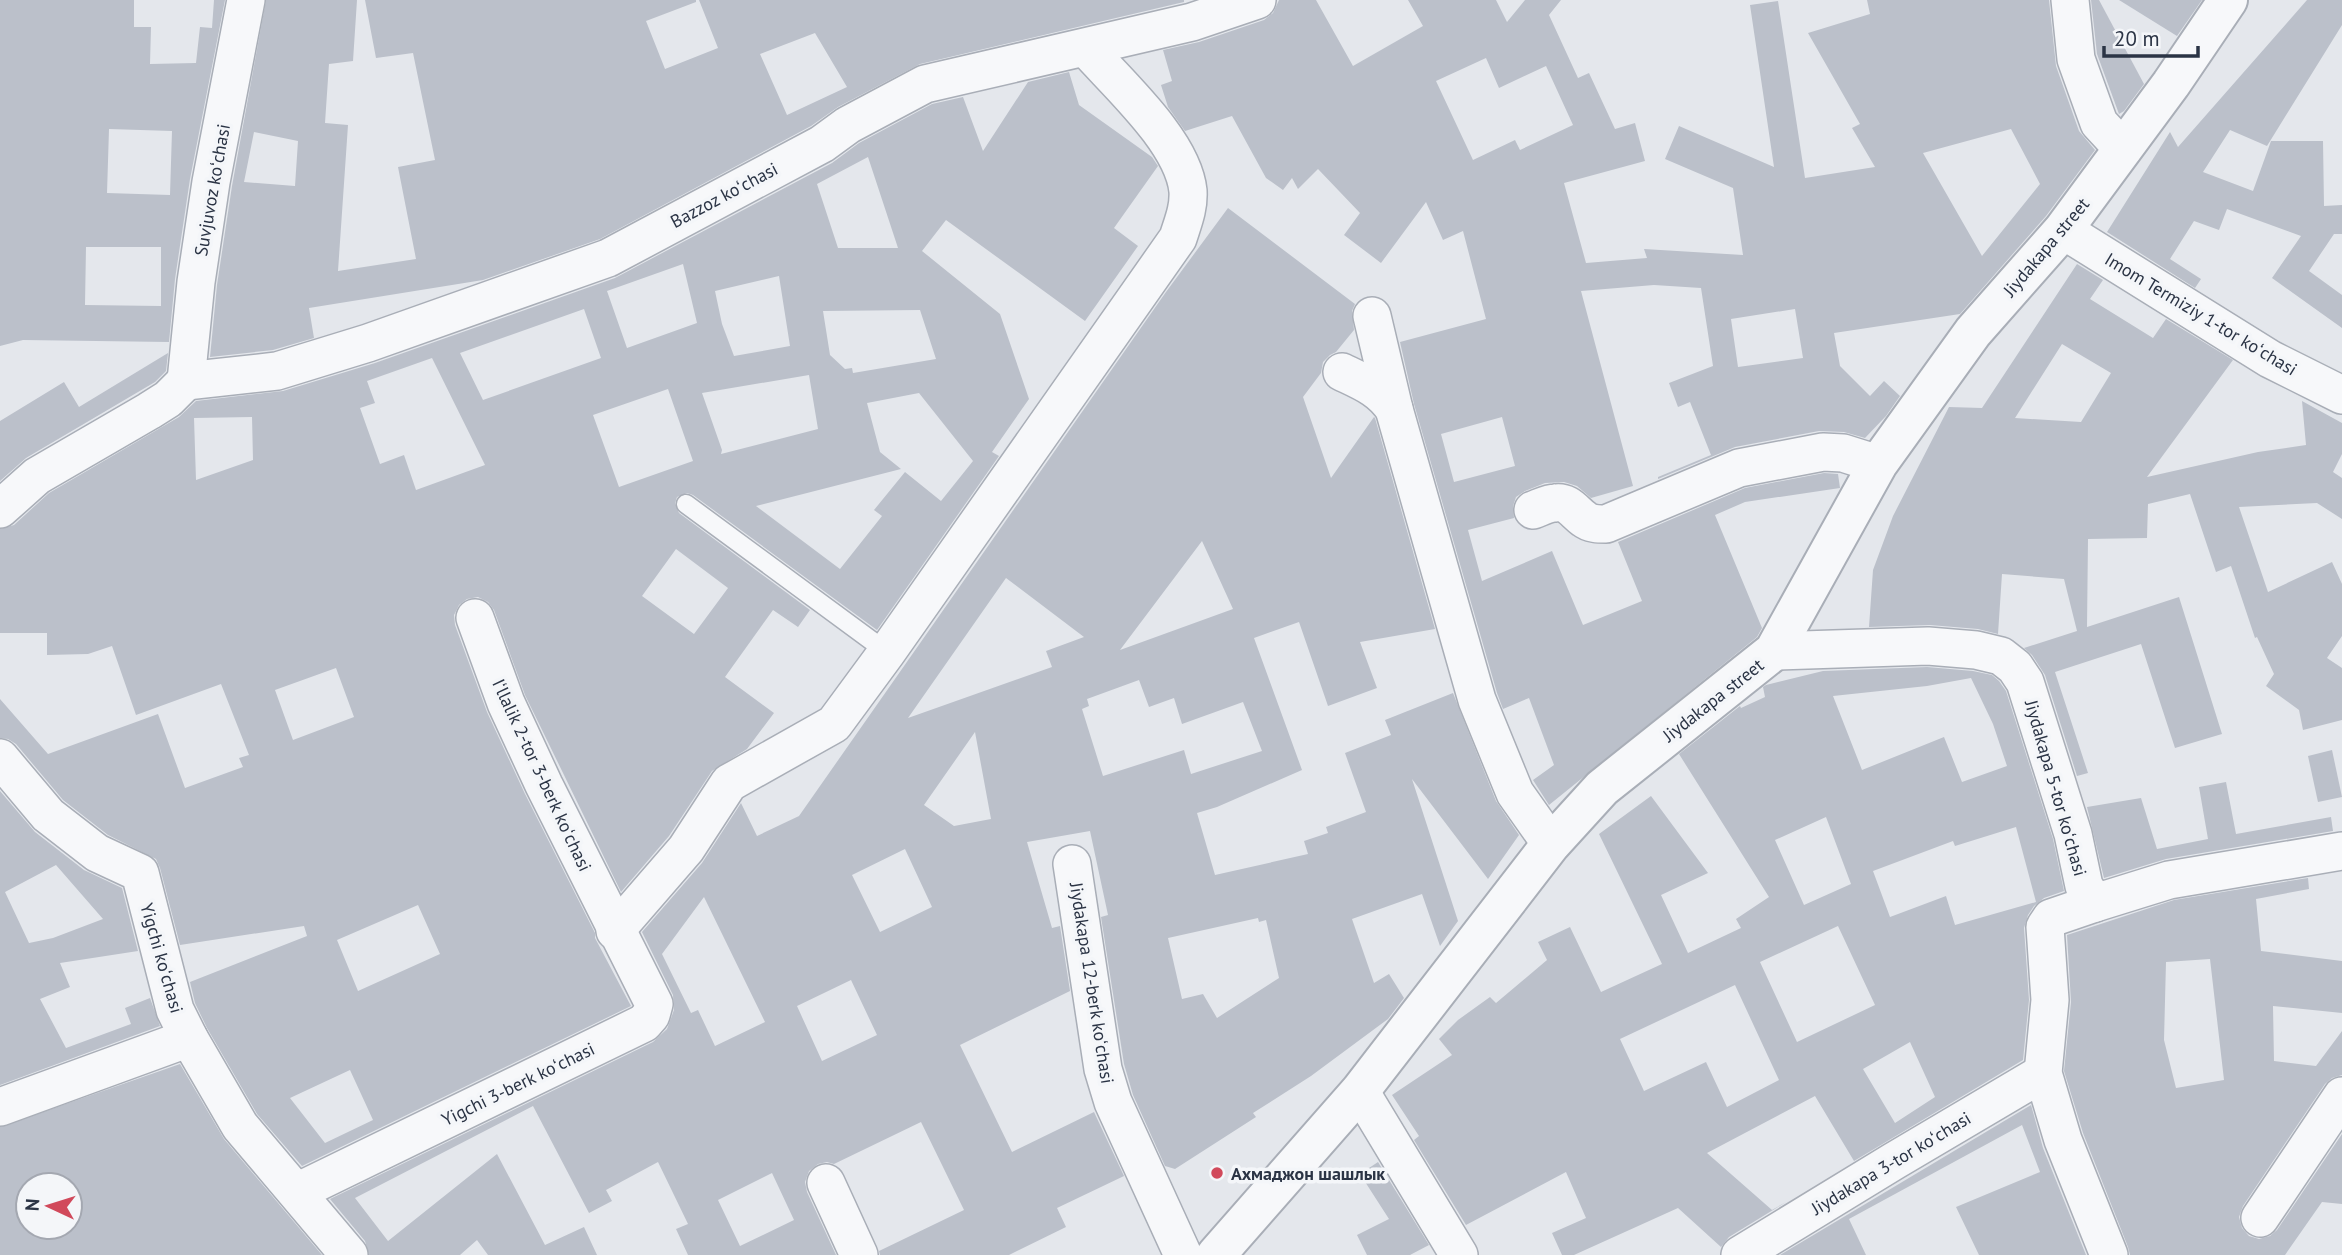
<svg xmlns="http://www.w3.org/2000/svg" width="2342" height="1255" viewBox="0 0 2342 1255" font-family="'PT Sans',sans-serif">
<rect width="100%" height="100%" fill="#e4e7ec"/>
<g fill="#bbc0ca" fill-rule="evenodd">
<path d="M0,0H134V27H151L150,64L196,63L200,27L212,28L214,0H225L190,179L175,279L169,342L23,340L0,346ZM109,129L172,131L170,195L107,193ZM86,247H161V306L85,305Z"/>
<path d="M266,0H357L353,61L329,64L325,123L348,125L338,271L416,259L398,167L435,160L413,53L376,58L365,0H696V2L646,21L665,69L718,48L699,0H1184V2L920,64L838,107L811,126L600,239L483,280L309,308L314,338L273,350L210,357L217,285L232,186ZM815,33L847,87L787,115L760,54ZM254,132L298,141L295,186L244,182Z"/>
<path d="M1279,0H1316L1353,66L1423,26L1408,0H1496L1507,22L1525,0H1561L1549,15L1578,78L1589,73L1615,129L1635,123L1645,161L1564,183L1586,263L1647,258L1644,249L1743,255L1733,188L1665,159L1679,126L1774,167L1750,5L1778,1L1805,178L1875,167L1852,128L1860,124L1808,33L1870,14L1867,0H2049L2056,66L2079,131L2095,150L2046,216L1960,314L1834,333L1840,366L1870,396L1884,381L1900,396L1886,416L1865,438L1844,432L1819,431L1735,447L1658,479V477L1711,455L1690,402L1678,407L1669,383L1713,366L1701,288L1654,285L1581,291L1633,486L1591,498L1577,486L1564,482L1545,483L1525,491L1516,497L1513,506L1514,518L1468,530L1482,581L1552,551L1583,625L1642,601L1618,542L1745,488L1824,473L1838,474L1840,488L1745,502L1715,515L1762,628L1757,637L1549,805L1533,780L1554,765L1529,698L1503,709L1497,693L1414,404L1400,342L1486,319L1463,231L1443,240L1426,202L1381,263L1344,235L1360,213L1318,169L1298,189L1292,178L1283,190L1266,178L1232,116L1185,131L1168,107L1161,85L1172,81L1163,50L1199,42L1264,20L1273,13ZM1486,58L1499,88L1546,66L1573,125L1520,150L1515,140L1473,160L1436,81ZM2011,129L2040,184L1982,256L1923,153ZM1795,309L1803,358L1738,367L1731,319ZM1502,417L1515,466L1454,482L1441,434Z"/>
<path d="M2091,0H2099L2144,84L2124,111L2119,114L2097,54Z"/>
<path d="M2119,0H2202L2177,36Z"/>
<path d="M2307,0H2342V25L2267,146L2230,130L2203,172L2253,191L2271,141H2323L2324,206L2342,205V234H2334L2309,271L2342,295V328L2272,278L2301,236L2227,209L2219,230L2194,221L2170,259L2201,279L2195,288L2107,232L2170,132L2178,147Z"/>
<path d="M1069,72L1079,105L1152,157L1158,166L1114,228L1138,246L1085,321L946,220L922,251L1000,314L1029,399L992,452L999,456L877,630L693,495L687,493L677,497L675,503L679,513L810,610L798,627L773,610L725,677L774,713L747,749L712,771L669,836L621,892L525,695L494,610L488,602L478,597L467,599L459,605L454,615L455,625L487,712L525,794L595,933V938L631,1006L302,1166L257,1114L207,1028L195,1003L190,982L307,936L304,926L180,945L160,868L156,859L108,835L63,800L16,744L8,739L0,738V699L48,754L158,714L185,788L243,767L239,758L249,755L221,684L136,715L112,646L88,654L47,655V633H0V529L14,525L49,493L179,417L196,401L283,391L375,363L615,278L832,163L859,143L932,104L963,97L983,151L1028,82ZM868,157L898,248H838L817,184ZM683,264L697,323L627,348L607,291ZM779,276L790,346L734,356L722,324L715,291ZM584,309L601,358L483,400L460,353ZM920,310L936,359L853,373L852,368L845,369L830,355L823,311ZM432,358L485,465L416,490L404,455L380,464L360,408L375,403L367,381ZM809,375L818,429L721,454L722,450L702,393ZM668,389L693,461L619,487L593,415ZM919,393L973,461L941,501L905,472L874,510L882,516L840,569L756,506L901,469L880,452L867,403ZM252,417L253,460L196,480L194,418ZM676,549L728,588L694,634L642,596ZM336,668L354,717L293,740L275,690ZM418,905L440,954L358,991L337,940ZM350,1070L373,1120L325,1143L290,1098Z"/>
<path d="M1228,208L1355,304L1352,311L1354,330L1336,352L1330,355L1323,362L1321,373L1303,397L1331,478L1374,417L1375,418L1435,629L1360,642L1377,688L1328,706L1299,622L1254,638L1302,770L1217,807L1197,813L1215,875L1308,854L1304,841L1328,833L1326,827L1366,812L1345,753L1391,735L1385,720L1453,693L1496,801L1519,835L1488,879L1412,779L1458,921L1440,946L1422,894L1352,919L1374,983L1389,974L1404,998L1388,1019L1311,1076L1253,1113L1256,1117L1175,1169L1165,1166L1133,1095L1124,1064L1101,917L1108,915L1090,831L1027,842L1052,928L1060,926L1070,991L960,1045L1012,1152L1094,1112L1124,1176L1057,1208L1066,1227L1009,1255H880L879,1251L964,1210L921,1122L834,1164L827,1162L818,1164L809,1171L805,1182L807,1192L836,1255H688L676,1229L688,1224L658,1162L606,1190L612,1201L589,1213L533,1106L355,1198L388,1241L497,1154L545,1245L584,1227L597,1255H488L477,1240L460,1255H369L365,1241L330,1199L653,1042L667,1029L674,1010L673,995L642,932L702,863L741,803L757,836L799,816L1166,292ZM1202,541L1233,609L1120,650ZM1006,578L1084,637L1046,651L1052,667L908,718ZM1139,680L1149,707L1174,698L1182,724L1243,702L1262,751L1191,774L1184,750L1103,776L1082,709L1089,706L1087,699ZM975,732L991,819L954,826L924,805ZM905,849L932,907L880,932L852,875ZM704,897L765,1022L715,1046L698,1010L691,1013L662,954ZM1258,918L1259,922L1266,920L1279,978L1217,1018L1203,994L1182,999L1168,938ZM851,980L877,1035L822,1061L797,1006ZM772,1173L794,1220L740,1246L718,1200Z"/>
<path d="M2077,264L2103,280L2090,299L2153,338L2166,319L2233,360L2147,477L2258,452L2306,445L2302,401L2342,423V454L2333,472L2342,478V519L2317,503L2239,507L2268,592L2332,562L2342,584V636L2327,658L2342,668V720L2303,730L2299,710L2266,686L2274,674L2257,637L2255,638L2231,566L2216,572L2190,494L2148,504L2147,538L2088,539L2087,627L2179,597L2222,734L2175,748L2141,644L2055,672L2088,773L2077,776L2045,675L2032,655L2024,648L2077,631L2064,579L2002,574L1998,634L1978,629L1930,625L1869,627L1873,570L1893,516L1949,407L1982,408ZM2062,344L2111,373L2081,422L2015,418Z"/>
<path d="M168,353L166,371L155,382L26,458L0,481V421L64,382L79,407Z"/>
<path d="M1927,667L1973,671L1992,675L1999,681L2006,691L2053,839L2064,891L2044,898L2034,906L2028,915L2024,928L2029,1000L2023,1060L1854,1161L1815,1096L1707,1153L1772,1210L1786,1202L1729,1237L1721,1247L1678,1208L1574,1255H1562L1552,1233L1586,1218L1566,1172L1466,1225L1414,1140L1419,1136L1392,1095L1452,1055L1439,1039L1458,1020L1490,997L1496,1003L1547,960L1538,942L1570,927L1601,992L1662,964L1599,834L1651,796L1708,873L1661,895L1688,953L1741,928L1736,919L1769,897L1679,754L1740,706L1741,708L1765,697L1763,687L1766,685L1823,671ZM1971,678L1993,724L2007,766L1962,782L1944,737L1862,770L1833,696L1927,686ZM1826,817L1851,884L1804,905L1775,840ZM2016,827L2036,902L1955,925L1946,896L1890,917L1873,871L1953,841L1955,846ZM1838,926L1875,1005L1797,1042L1760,962ZM1735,985L1779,1080L1727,1107L1706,1062L1644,1091L1620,1039ZM1910,1042L1935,1097L1895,1123L1863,1069Z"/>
<path d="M2332,750L2342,797L2318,802L2308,756Z"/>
<path d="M2226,782L2236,834L2331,817L2333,831L2166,859L2104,878L2087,807L2141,798L2157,849L2208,839L2199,787Z"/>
<path d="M0,791L35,832L84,870L122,888L138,951L60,963L70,987L40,999L66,1048L131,1024L125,1008L150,998L160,1026L0,1085ZM56,865L103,919L53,938L29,943L5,892Z"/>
<path d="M2308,878L2309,889L2256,899L2261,951L2342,961V1013L2273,1006L2274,1061L2316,1066L2342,1031V1075L2332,1078L2325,1084L2243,1206L2239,1217L2242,1228L2249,1236L2259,1239L2270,1236L2277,1230L2342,1134V1204L2322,1202L2285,1255H2130L2128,1247L2083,1133L2064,1071L2071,1002L2067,935L2174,900ZM2210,959L2224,1080L2176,1088L2164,1040L2166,962Z"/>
<path d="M180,1064L224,1139L322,1255H0V1127ZM28,1185H70V1227H28Z"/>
<path d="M2031,1105L2043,1148L2086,1255H1979L1956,1207L2040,1172L2022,1125L1849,1219L1866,1255H1780Z"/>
<path d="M1378,1162L1429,1245L1410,1255H1367L1357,1235L1389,1219L1360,1174Z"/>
</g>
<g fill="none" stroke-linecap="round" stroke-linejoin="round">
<g stroke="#a9aeb7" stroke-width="21">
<path id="service" d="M686,504L887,652"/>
</g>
<g stroke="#a9aeb7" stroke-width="40">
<g id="minor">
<path d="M2070,0L2076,59L2099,123L2123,149"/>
<path d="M2063,230L2270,359L2342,395"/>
<path d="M1372,316L1394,409"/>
<path d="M1342,372C1363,382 1381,389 1394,409L1477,700L1515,793L1551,844"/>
<path d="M186,381L277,371L368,343L608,258L822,144L848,125L925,84L1192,22L1257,0"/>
<path d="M186,381L196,282L211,182L246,0"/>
<path d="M0,509L37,476L149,411L168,399L186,381"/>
<path d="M1533,510C1539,508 1548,503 1555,503C1569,501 1574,512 1584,519C1590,524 1599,524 1606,524L1739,468L1823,452L1843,453L1878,464"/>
<path d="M1774,651L1928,646L1976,650L2001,656L2015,667L2025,682L2073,834L2084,886L2095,903L2169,880L2342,851"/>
<path d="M0,758L48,815L97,853L140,873L175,1010L189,1038L240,1126L349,1255"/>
<path d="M1072,864L1103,1069L1113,1102L1183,1255"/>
<path d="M2095,903L2051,918L2045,927L2050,1000L2043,1073L2063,1140L2109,1255"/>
<path d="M615,931L686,849L729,783L834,724L887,652L1178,238C1183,222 1189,208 1188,191C1183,142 1119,85 1086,48"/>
<path d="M1360,1091L1459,1255"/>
<path d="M0,1107L189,1038"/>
<path d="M826,1183L859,1255"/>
<path d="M297,1192L644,1023L651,1015L654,1004L544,785L506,703L475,618"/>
<path d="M2260,1218L2342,1096"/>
<path d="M1740,1255L1894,1161L2043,1073"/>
</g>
</g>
<g stroke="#a9aeb7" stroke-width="42">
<path id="tertiary" d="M1216,1255L1360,1091L1551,844L1602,788L1774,651L1878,464L1973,332L2063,230L2171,84L2228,0"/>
</g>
<use href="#service" stroke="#f7f8fa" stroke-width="18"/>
<use href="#minor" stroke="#f7f8fa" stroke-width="37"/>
<use href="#tertiary" stroke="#f7f8fa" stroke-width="38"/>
</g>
<circle fill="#d1495b" stroke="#f4f6f9" stroke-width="2.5" cx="1217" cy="1173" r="7"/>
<g text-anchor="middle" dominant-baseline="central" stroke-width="7" stroke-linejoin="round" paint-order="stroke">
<g font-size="18" fill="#2b3445" stroke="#f4f6f9">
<text transform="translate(212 190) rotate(-80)">Suvjuvoz koʻchasi</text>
<text transform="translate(724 195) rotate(-28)">Bazzoz koʻchasi</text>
<text transform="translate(2046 247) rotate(-50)">Jiydakapa street</text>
<text transform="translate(2201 314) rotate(31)">Imom Termiziy 1-tor koʻchasi</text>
<text transform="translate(1713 700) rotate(-38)">Jiydakapa street</text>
<text transform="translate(542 775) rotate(65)">Iʻllalik 2-tor 3-berk koʻchasi</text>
<text transform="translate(2056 788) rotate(74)">Jiydakapa 5-tor koʻchasi</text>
<text transform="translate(162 958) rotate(74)">Yigchi koʻchasi</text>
<text transform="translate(1092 983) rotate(81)">Jiydakapa 12-berk koʻchasi</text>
<text transform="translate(518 1084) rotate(-26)">Yigchi 3-berk koʻchasi</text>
<text transform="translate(1891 1163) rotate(-31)">Jiydakapa 3-tor koʻchasi</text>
</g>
<g font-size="18" font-weight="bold" fill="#2b3445" stroke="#f4f6f9" text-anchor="start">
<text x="1231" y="1173">Ахмаджон шашлык</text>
</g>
</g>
<g transform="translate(49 1206) rotate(274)"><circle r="33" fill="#f4f6f9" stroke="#a4a8b1" stroke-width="2"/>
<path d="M0-5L12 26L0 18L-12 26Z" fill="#d1495b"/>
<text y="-10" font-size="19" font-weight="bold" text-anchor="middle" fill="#2b3445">N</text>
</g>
<path d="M2104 46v10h94v-10" fill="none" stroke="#2b3445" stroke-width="3.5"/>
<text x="2114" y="46" font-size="21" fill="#2b3445" stroke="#f4f6f9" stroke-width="5" paint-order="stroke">20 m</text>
</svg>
